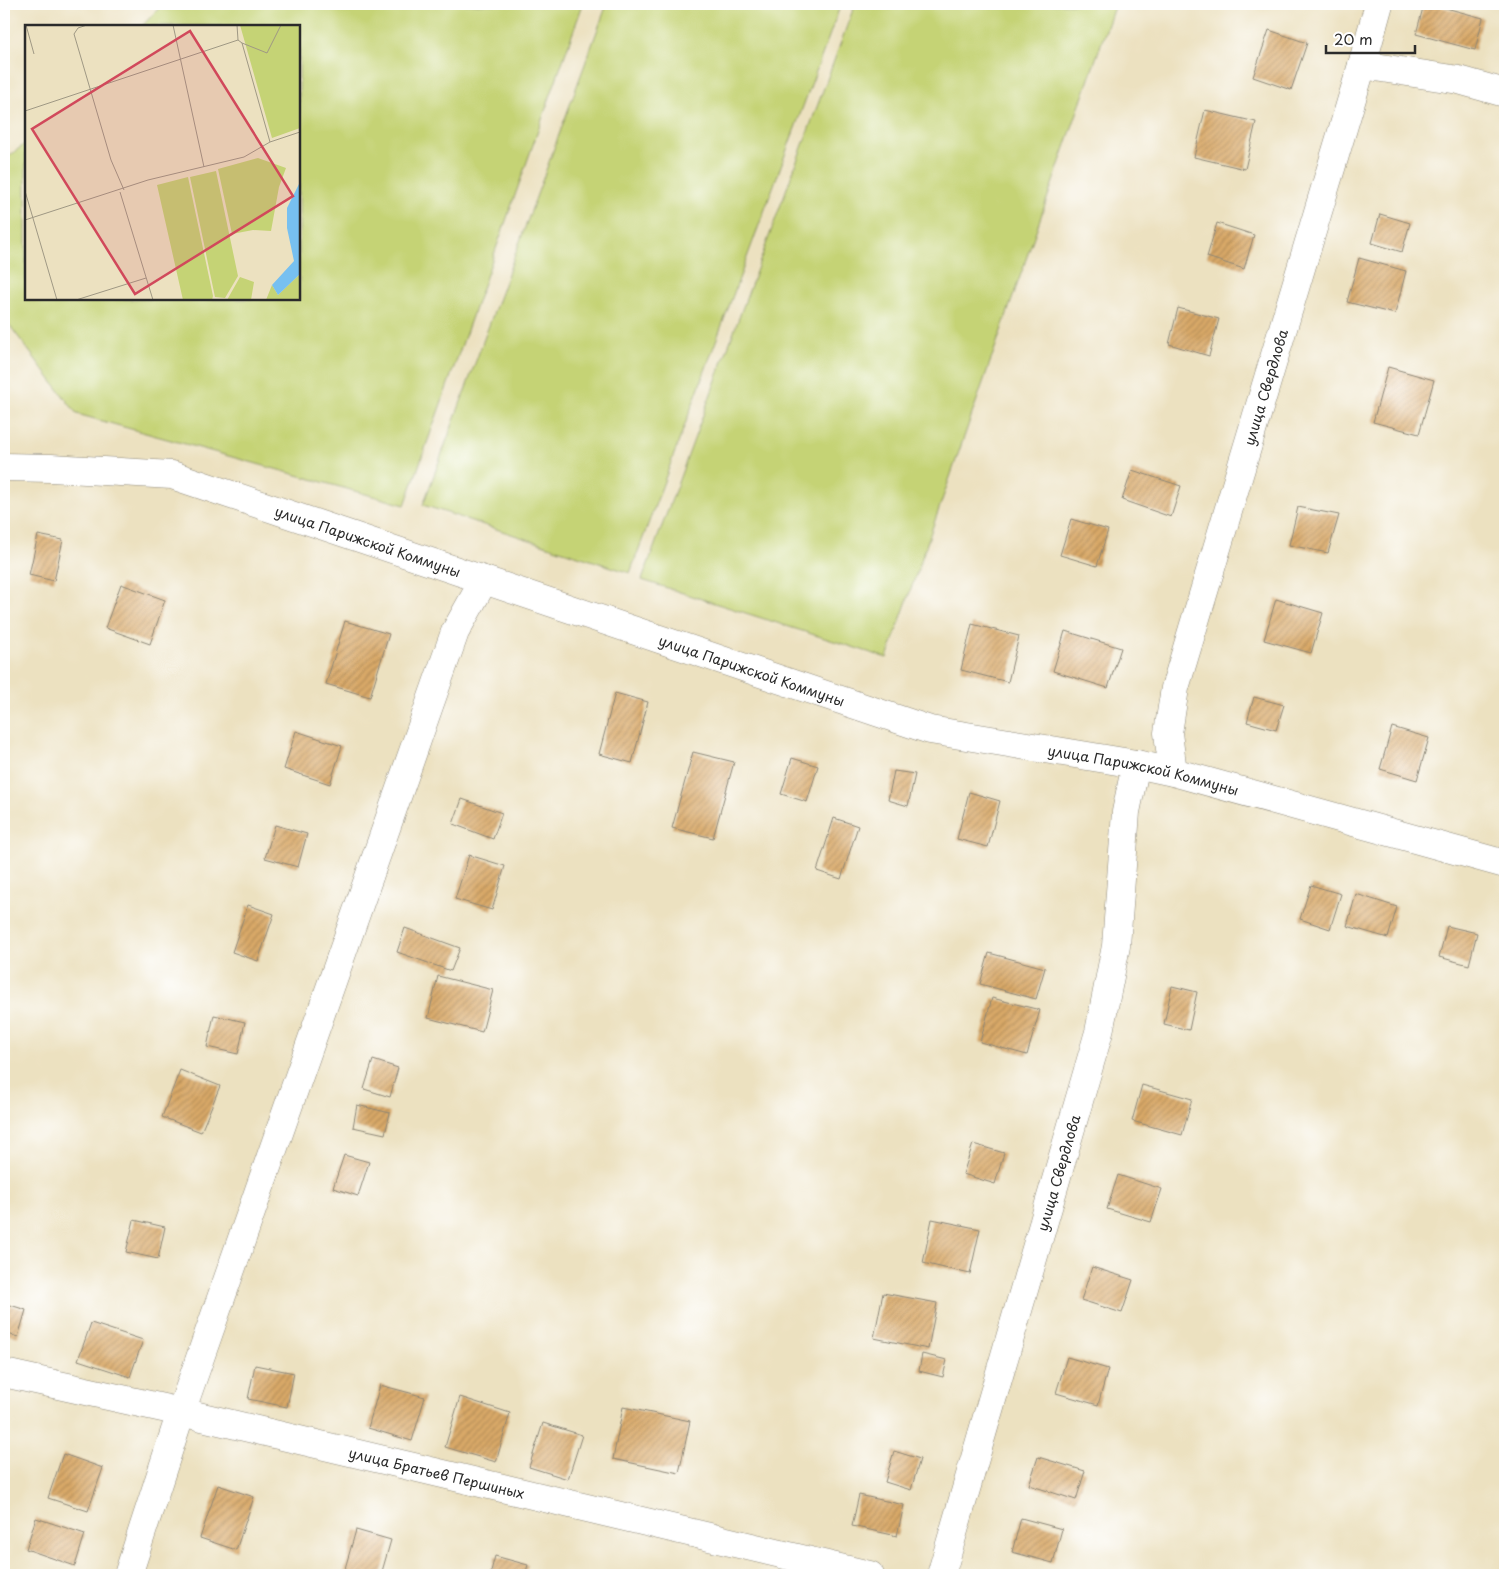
<svg xmlns="http://www.w3.org/2000/svg" width="1509" height="1579" viewBox="0 0 1509 1579" font-family="'Playpen Sans',sans-serif">
<defs>
<pattern id="building-hatch" width="6" height="6" patternUnits="userSpaceOnUse" patternTransform="scale(1.25)"><rect width="6" height="6" fill="#d9a968"/><path d="M-1 1l2-2M0 6l6-6M5 7l2-2" fill="none" stroke="#b08a56"/></pattern>
</defs>
<rect width="100%" height="100%" fill="#fff"/>
<filter id="ink" filterUnits="userSpaceOnUse"><feTurbulence type="fractalNoise" baseFrequency=".02" numOctaves="2"/><feDisplacementMap in="SourceGraphic" scale="10" xChannelSelector="R" yChannelSelector="G"/><feConvolveMatrix kernelMatrix="1 2 1 2 8 2 1 2 1" color-interpolation-filters="sRGB"/></filter>
<filter id="wash" filterUnits="userSpaceOnUse"><feTurbulence type="fractalNoise" baseFrequency=".0096" numOctaves="4" result="noise"/><feDisplacementMap in="SourceGraphic" scale="20" xChannelSelector="R" yChannelSelector="G"/><feGaussianBlur stdDeviation="1.12" result="paint"/><feColorMatrix in="noise" values="0 0 0 0 0 0 0 0 0 0 0 0 0 0 0 0 0 1.4 0 .05"/><feComposite in="paint" operator="in"/></filter>
<g filter="url(#wash)">
<rect width="100%" height="100%" fill="#ece1c0"/>
<g fill="#c5d375" stroke="#787f50">
<path d="M163,4H583L405,505L77,414L4,318V160L26,143V299H299V26H142Z"/>
<path d="M607,4H841L630,573L423,505Z"/>
<path d="M855,4H1115L887,658L642,580Z"/>
</g>
<g id="blocks">
<g fill="url(#building-hatch)">
<path d="M1424,4H1431L1483,18L1475,50L1416,34Z"/>
<path d="M1269,30L1307,43L1291,90L1253,77Z"/>
<path d="M1205,110L1256,122L1245,169L1194,157Z"/>
<path d="M1380,214L1410,223L1402,252L1372,243Z"/>
<path d="M1217,223L1254,235L1244,269L1207,257Z"/>
<path d="M1359,258L1406,271L1395,314L1347,302Z"/>
<path d="M1178,308L1219,319L1209,356L1169,344Z"/>
<path d="M1388,367L1434,380L1419,434L1373,422Z"/>
<path d="M1132,470L1181,486L1171,517L1122,500Z"/>
<path d="M1298,507L1339,515L1328,553L1289,545Z"/>
<path d="M1071,519L1108,530L1097,566L1060,555Z"/>
<path d="M38,535L63,540L54,581L29,575Z"/>
<path d="M121,584L165,600L150,644L105,628Z"/>
<path d="M1276,599L1323,613L1311,653L1264,640Z"/>
<path d="M345,621L389,634L370,697L326,684Z"/>
<path d="M972,624L1019,636L1008,682L961,670Z"/>
<path d="M1065,631L1121,648L1108,688L1053,671Z"/>
<path d="M615,693L648,702L632,763L599,754Z"/>
<path d="M1254,697L1284,705L1276,730L1247,722Z"/>
<path d="M1392,727L1429,738L1417,780L1380,769Z"/>
<path d="M296,731L342,746L330,784L284,769Z"/>
<path d="M693,752L734,762L713,838L672,828Z"/>
<path d="M792,758L818,766L807,802L781,794Z"/>
<path d="M894,771L915,774L908,806L888,800Z"/>
<path d="M969,792L1000,801L988,847L957,839Z"/>
<path d="M462,799L502,813L493,839L453,824Z"/>
<path d="M834,818L858,826L841,879L817,871Z"/>
<path d="M275,825L307,834L298,867L265,858Z"/>
<path d="M469,855L505,866L492,910L455,899Z"/>
<path d="M1311,885L1341,894L1330,929L1300,919Z"/>
<path d="M1356,894L1397,907L1388,938L1347,926Z"/>
<path d="M248,905L274,914L258,961L232,952Z"/>
<path d="M1447,926L1477,933L1469,965L1439,957Z"/>
<path d="M405,928L460,948L451,971L397,952Z"/>
<path d="M989,953L1045,968L1036,999L980,984Z"/>
<path d="M438,976L493,990L482,1032L428,1018Z"/>
<path d="M1172,986L1197,992L1189,1030L1164,1024Z"/>
<path d="M992,998L1040,1010L1027,1055L980,1042Z"/>
<path d="M214,1015L245,1022L238,1054L207,1047Z"/>
<path d="M373,1060L398,1068L390,1097L364,1089Z"/>
<path d="M180,1070L220,1086L201,1132L162,1117Z"/>
<path d="M1142,1085L1192,1099L1182,1135L1132,1121Z"/>
<path d="M357,1105L390,1113L385,1134L353,1127Z"/>
<path d="M973,1144L1004,1153L995,1184L963,1174Z"/>
<path d="M344,1155L369,1162L358,1196L333,1188Z"/>
<path d="M1118,1175L1162,1189L1151,1222L1107,1209Z"/>
<path d="M932,1219L980,1229L970,1274L923,1263Z"/>
<path d="M134,1220L165,1227L158,1259L126,1252Z"/>
<path d="M1092,1267L1133,1280L1122,1313L1081,1300Z"/>
<path d="M883,1293L937,1303L928,1349L874,1338Z"/>
<path d="M4,1303L26,1310L18,1337L4,1333Z"/>
<path d="M91,1323L143,1340L130,1377L78,1360Z"/>
<path d="M922,1354L947,1360L943,1377L919,1371Z"/>
<path d="M1067,1357L1108,1369L1098,1405L1056,1393Z"/>
<path d="M255,1365L294,1373L287,1407L248,1399Z"/>
<path d="M380,1385L425,1397L412,1441L368,1428Z"/>
<path d="M460,1397L510,1413L496,1462L445,1447Z"/>
<path d="M623,1407L690,1421L679,1473L613,1459Z"/>
<path d="M543,1423L582,1435L568,1479L529,1467Z"/>
<path d="M894,1451L920,1459L911,1490L885,1482Z"/>
<path d="M63,1454L103,1468L88,1511L48,1498Z"/>
<path d="M1038,1457L1085,1471L1076,1500L1029,1485Z"/>
<path d="M218,1485L254,1497L236,1550L200,1538Z"/>
<path d="M859,1495L904,1505L897,1536L852,1526Z"/>
<path d="M36,1518L85,1534L75,1566L26,1549Z"/>
<path d="M1021,1518L1062,1529L1053,1563L1012,1552Z"/>
<path d="M356,1530L391,1540L381,1575H356L344,1572Z"/>
<path d="M495,1556L528,1565L525,1575H490Z"/>
</g>
</g>
</g>
<g filter="url(#ink)">
<use href="#blocks" fill-opacity="0" stroke="#8c8676" stroke-width="1"/>
<g fill="none" stroke-linecap="round" stroke-linejoin="round">
<g stroke="#8c8676" stroke-width="29">
<g id="minor">
<path d="M1362,65L1459,80L1505,93"/>
<path id="s1" d="M4,467L51,468L172,475L930,730L1136,764L1173,772L1505,864"/>
<path id="s2" d="M1173,772L1168,733L1175,688L1362,65L1379,4"/>
<path id="s3" d="M4,1373L181,1412L870,1575"/>
<path d="M128,1575L181,1412L455,632L484,580"/>
<path id="s4" d="M941,1575L1099,1032L1116,946L1126,812L1136,764"/>
</g>
</g>
<use href="#minor" stroke="#fff" stroke-width="28"/>
</g>
</g>
<g text-anchor="middle" dominant-baseline="central" stroke-width="4" stroke-linejoin="round" paint-order="stroke">
<g font-size="14" fill="#2b2b2b" stroke="#fff">
<text stroke="none"><textPath href="#s2" startOffset="399">улица Свердлова</textPath></text>
<text stroke="none"><textPath href="#s1" startOffset="375">улица Парижской Коммуны</textPath></text>
<text stroke="none"><textPath href="#s1" startOffset="780">улица Парижской Коммуны</textPath></text>
<text stroke="none"><textPath href="#s1" startOffset="1185">улица Парижской Коммуны</textPath></text>
<text stroke="none"><textPath href="#s4" startOffset="419">улица Свердлова</textPath></text>
<text stroke="none"><textPath href="#s3" startOffset="444">улица Братьев Першиных</textPath></text>
</g>
</g>
<g transform="translate(25 25)">
<rect width="275" height="275" fill="#ece1c0"/>
<path d="M275,249V275H241L247,260L253,270Z" fill="#c5d375"/>
<path d="M215,0H275V103L247,113ZM233,133L261,143L254,162L246,206L228,205L207,209L193,144ZM191,146L213,251L200,273L190,272L165,152ZM163,152L188,271L187,275H158L132,160ZM215,252L229,257L226,275H202Z" fill="#c5d375"/>
<path d="M275,157V249L253,270L247,260L269,236L262,203V183Z" fill="#77c0f0"/>
<path fill="none" stroke="#9f9884" stroke-width="1" d="M1,0L9,29M62,0L53,3L49,9L86,135L99,165M148,0L179,142M212,0L213,15L217,18L245,117M217,18L242,28L256,0M0,86L213,15M0,166L32,275M95,167L128,275M0,195L123,155L219,132L245,117L275,107M51,275L121,253"/>
<path fill="#d1495b" fill-opacity="0.15" stroke="#d1495b" stroke-width="2.5" d="M165,6L268,171L110,269L7,104Z"/>
<rect width="275" height="275" fill="none" stroke="#2b2b2b" stroke-width="2.5"/>
</g>
<rect width="1509" height="1579" fill="none" stroke="#fff" stroke-width="20"/>
<path d="M1326 45v8h89v-8" fill="none" stroke="#2b2b2b" stroke-width="2.5"/>
<text x="1334" y="45" font-size="15" fill="#2b2b2b" stroke="#ffffff" stroke-width="4" paint-order="stroke">20 m</text>
</svg>
